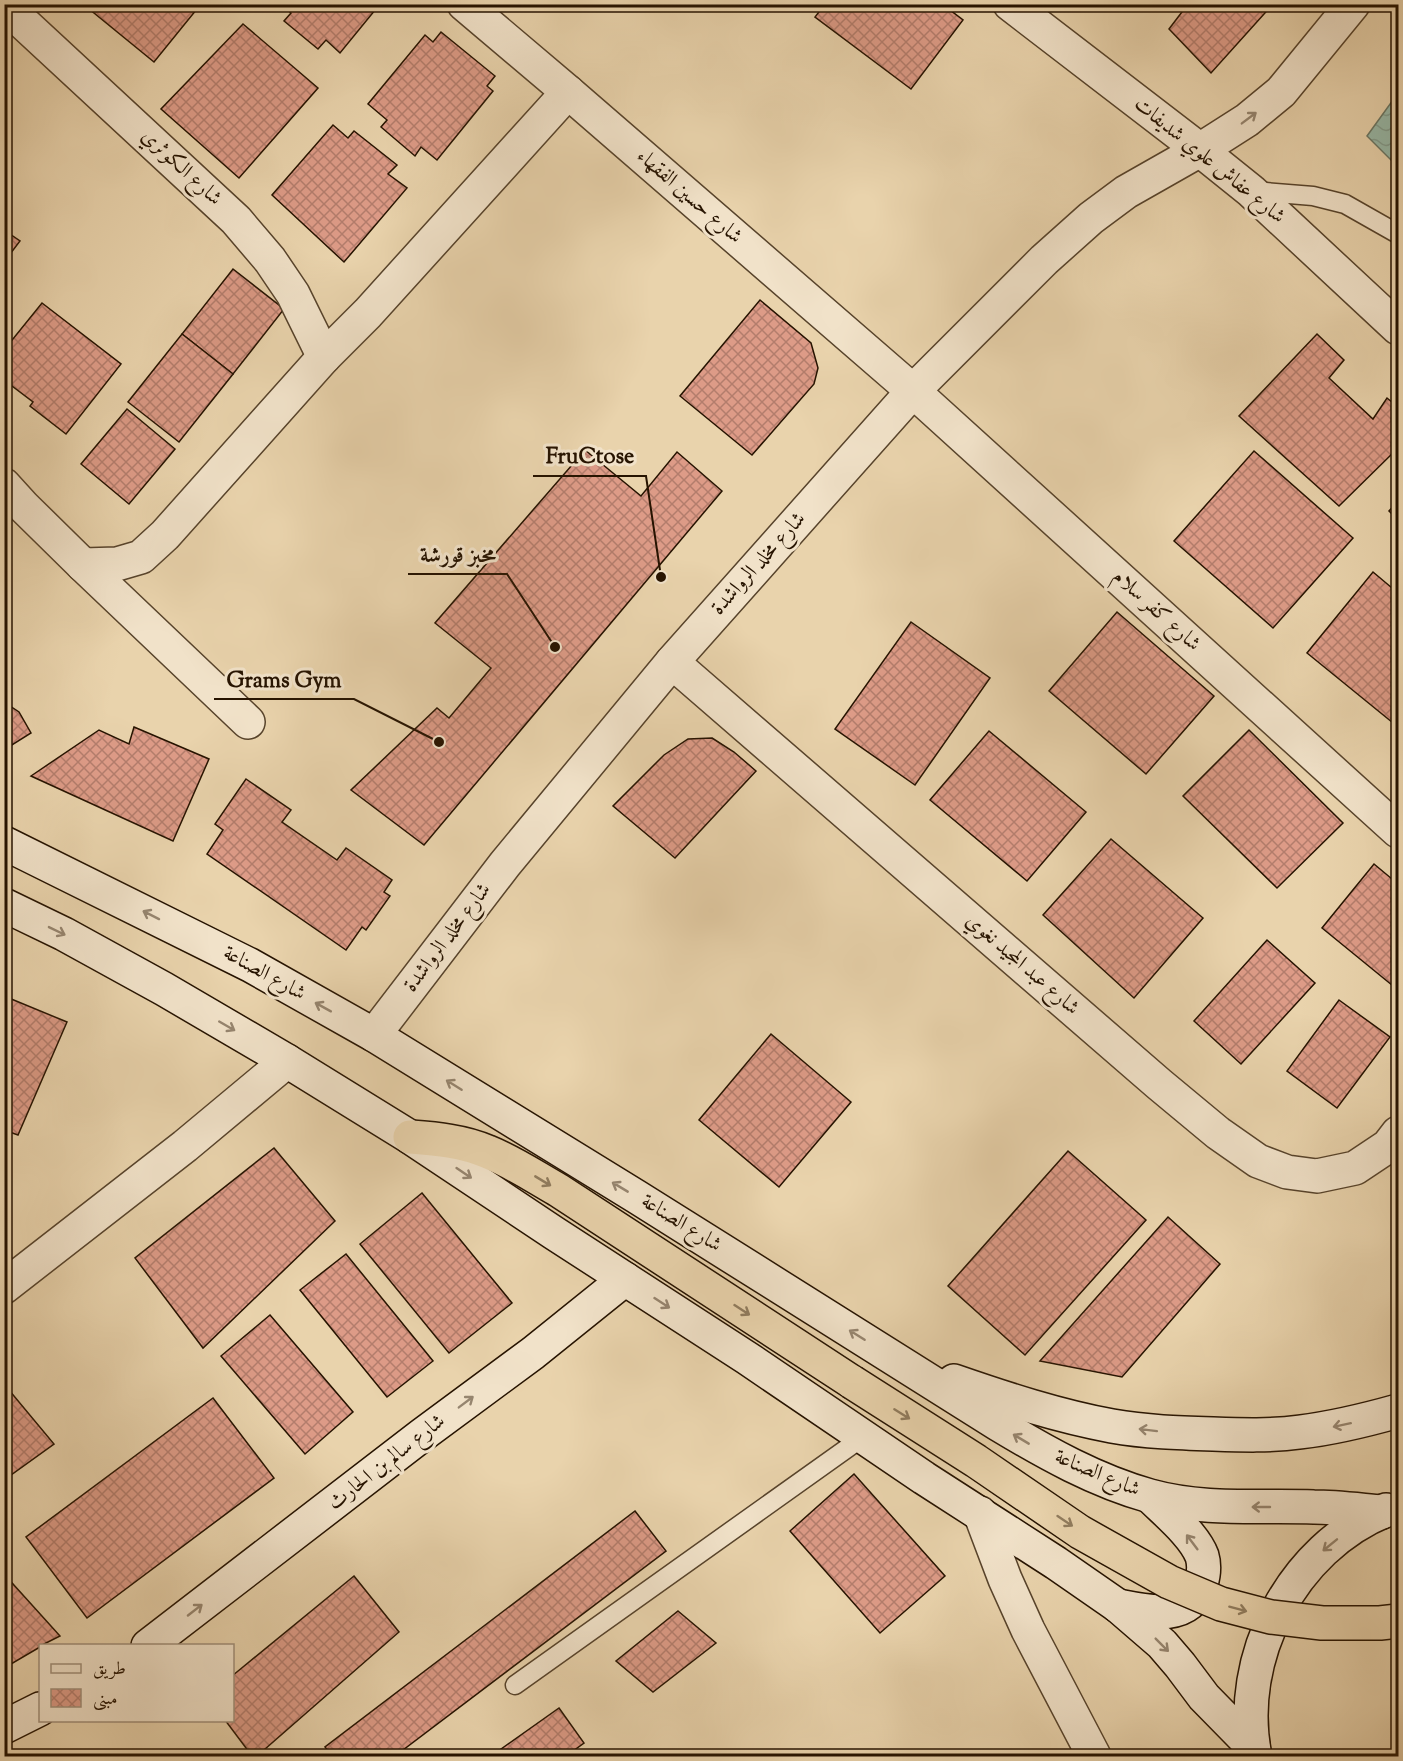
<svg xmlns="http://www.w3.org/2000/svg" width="1403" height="1761" viewBox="0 0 1403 1761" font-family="'Sorts Mill Goudy',Amiri,serif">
<defs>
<pattern id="water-waves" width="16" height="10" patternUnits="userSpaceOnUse" patternTransform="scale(1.5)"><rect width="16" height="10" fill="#97b8a7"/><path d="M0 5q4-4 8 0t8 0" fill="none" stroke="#829d8e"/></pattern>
<pattern id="building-cross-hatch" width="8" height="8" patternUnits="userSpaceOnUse" patternTransform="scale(1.5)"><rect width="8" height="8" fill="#dd9b87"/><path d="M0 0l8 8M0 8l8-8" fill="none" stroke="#b37d6c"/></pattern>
</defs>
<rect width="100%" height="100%" fill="#e9d3ac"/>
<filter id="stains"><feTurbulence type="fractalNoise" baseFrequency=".00333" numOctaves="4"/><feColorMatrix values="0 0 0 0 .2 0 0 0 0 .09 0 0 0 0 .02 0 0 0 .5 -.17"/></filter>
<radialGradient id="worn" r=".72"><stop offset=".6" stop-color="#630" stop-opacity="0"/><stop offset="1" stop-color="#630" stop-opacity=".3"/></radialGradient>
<path fill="url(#water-waves)" stroke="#6a7664" stroke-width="1.5" d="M1398,93V167L1367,136Z"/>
<g fill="url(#building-cross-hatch)" stroke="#261300" stroke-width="1.5">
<path d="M83,4H201L154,62Z"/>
<path d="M281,4H380L340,53L326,40L318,49L284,21L291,13Z"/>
<path d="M825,4H942L963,20L911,89L815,17Z"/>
<path d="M1188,4H1273L1211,73L1169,29Z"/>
<path d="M243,24L318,88L239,178L161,109Z"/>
<path d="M441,32L495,76L487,86L493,91L437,160L421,147L415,156L381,127L387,120L368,104L425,35L433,42Z"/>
<path d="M333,125L348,138L354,131L397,165L388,174L407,188L344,262L272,195Z"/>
<path d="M4,230L20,241L4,262Z"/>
<path d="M233,269L284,309L233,374L182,334Z"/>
<path d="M760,300L811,343L818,368L814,384L752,455L680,396Z"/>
<path d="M42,303L121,364L66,434L30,406L33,402L4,380V350Z"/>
<path d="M182,334L233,374L179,442L128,402Z"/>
<path d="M1317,334L1344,360L1329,378L1373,419L1387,398L1398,407V448L1339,506L1239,416Z"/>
<path d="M127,409L175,449L129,504L81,464Z"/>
<path d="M585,450L641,496L677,452L722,491L424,845L351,790L437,708L449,718L491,668L435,623Z"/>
<path d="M1254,451L1353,538L1273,628L1174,541Z"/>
<path d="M1398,501V520L1389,511Z"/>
<path d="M1373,572L1398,593V727L1307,653Z"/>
<path d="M1117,612L1214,696L1146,774L1049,691Z"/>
<path d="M911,622L990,678L915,785L835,729Z"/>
<path d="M4,702L19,712L31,733L4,750Z"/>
<path d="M134,727L209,759L173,841L31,776L99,730L129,744Z"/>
<path d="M1249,730L1343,823L1277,888L1183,796Z"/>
<path d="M989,731L1086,812L1027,881L930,800Z"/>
<path d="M712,738L734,752L756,771L675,858L613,806L664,755L688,739Z"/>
<path d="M246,779L291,810L282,822L337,860L346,848L392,880L384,892L390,896L366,930L362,927L346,950L207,854L223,830L215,824Z"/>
<path d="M1111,839L1203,918L1134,998L1043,915Z"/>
<path d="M1374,864L1398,884V990L1322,928Z"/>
<path d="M1267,940L1315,983L1241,1064L1194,1021Z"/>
<path d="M4,996L67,1022L18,1135L4,1130Z"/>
<path d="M1339,1000L1390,1037L1337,1108L1287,1071Z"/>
<path d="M771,1034L851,1102L779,1187L699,1120Z"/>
<path d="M274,1148L335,1221L203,1348L135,1258Z"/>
<path d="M1068,1151L1146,1220L1025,1355L948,1286Z"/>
<path d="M422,1193L512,1303L449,1353L360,1244Z"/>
<path d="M1168,1217L1220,1264L1122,1377L1040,1361Z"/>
<path d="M346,1254L433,1361L387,1397L300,1290Z"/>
<path d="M270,1315L353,1412L305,1454L221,1356Z"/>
<path d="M4,1384L54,1444L4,1480Z"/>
<path d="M213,1398L274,1478L87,1618L26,1537Z"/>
<path d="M854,1474L945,1576L880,1633L790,1531Z"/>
<path d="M635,1511L666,1551L395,1756H332L325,1747Z"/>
<path d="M4,1574L60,1636L40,1646V1647L6,1667Z"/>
<path d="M354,1576L399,1632L257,1756H252L225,1720H232V1676Z"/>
<path d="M678,1611L716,1643L653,1692L616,1661Z"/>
<path d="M559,1708L584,1743L566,1756H496L494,1754Z"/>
</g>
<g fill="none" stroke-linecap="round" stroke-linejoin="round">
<g stroke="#57432b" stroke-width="21">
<g id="lane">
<path d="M1253,191L1313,196L1345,204L1398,234"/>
<path d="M515,1685L863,1437"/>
</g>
</g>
<g stroke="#57432b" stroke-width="36">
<g id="street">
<path d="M464,4L568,92L913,391L1398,831"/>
<path d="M1010,4L1200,150L1251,191L1398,328"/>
<path d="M4,5L236,220L270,260L293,294L324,357"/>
<path d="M4,485L24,507L83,565L248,722"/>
<path d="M83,565L117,564L141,557L165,535L324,357L368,313L568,92"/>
<path d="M672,662L1159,1084L1218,1133L1258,1161L1287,1172L1317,1176L1355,1168L1388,1146L1398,1133"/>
<path d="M374,1035L505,864L672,662L913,391L1044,260L1091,218L1126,192L1200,150L1247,120L1281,92L1353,4"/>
<path d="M4,1287L185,1146L287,1061"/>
<path d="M980,1513L1005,1579L1028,1630L1094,1756"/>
</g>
</g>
<g stroke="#261300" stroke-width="36">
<g id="secondary">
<path d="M4,843L250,965L374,1035L637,1197L998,1424C1046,1453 1096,1481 1150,1496C1204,1511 1259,1505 1314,1507C1336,1507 1359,1510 1382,1512"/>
<path d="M4,905L64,934L164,989L287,1061L410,1137L554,1233L747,1358L924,1478L1056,1563L1118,1606L1162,1644L1180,1665L1204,1697L1253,1747"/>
<path d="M954,1381C1006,1399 1058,1416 1112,1426C1146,1432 1179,1433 1213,1434C1242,1435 1271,1436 1300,1432C1334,1428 1366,1420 1398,1411"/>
<path d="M1118,1606C1148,1612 1189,1622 1201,1584C1204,1574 1205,1566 1202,1556C1194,1535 1167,1513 1151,1497"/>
<path d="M148,1646L422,1435L533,1353L625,1279"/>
<path d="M4,1727L40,1709"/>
<path d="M1255,1756C1235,1658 1292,1548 1386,1510"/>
</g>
</g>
<g stroke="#261300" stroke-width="36">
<path id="highway" d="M410,1137C436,1139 463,1141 488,1152C513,1162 535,1177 558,1190L852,1382"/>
</g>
<use href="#lane" stroke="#f1e2c9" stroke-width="18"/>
<use href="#street" stroke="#f1e2c9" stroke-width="33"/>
<use href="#secondary" stroke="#f1e2c9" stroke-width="33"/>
<use href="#highway" stroke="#e9d3ac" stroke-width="33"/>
<g stroke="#261300" stroke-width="36" stroke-linecap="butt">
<path id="highway-bridge" d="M852,1382L976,1461L1080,1532L1169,1582L1221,1604L1271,1617L1322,1623H1380L1398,1621"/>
</g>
<use href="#highway-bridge" stroke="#e9d3ac" stroke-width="33"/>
</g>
<defs><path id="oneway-shaft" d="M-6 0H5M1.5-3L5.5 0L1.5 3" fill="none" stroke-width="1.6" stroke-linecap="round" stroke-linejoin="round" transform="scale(1.5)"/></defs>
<g stroke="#96856f">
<use href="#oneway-shaft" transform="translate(1249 118) rotate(-37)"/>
<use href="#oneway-shaft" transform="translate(151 915) rotate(-153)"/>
<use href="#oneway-shaft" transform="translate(57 931) rotate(26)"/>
<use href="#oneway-shaft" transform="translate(323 1007) rotate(-151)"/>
<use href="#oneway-shaft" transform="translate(227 1026) rotate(30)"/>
<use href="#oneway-shaft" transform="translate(454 1085) rotate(-148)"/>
<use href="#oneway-shaft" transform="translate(464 1173) rotate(34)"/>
<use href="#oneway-shaft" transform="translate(620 1187) rotate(-149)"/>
<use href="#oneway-shaft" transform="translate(662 1303) rotate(33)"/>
<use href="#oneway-shaft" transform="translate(857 1335) rotate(-148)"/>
<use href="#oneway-shaft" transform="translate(466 1402) rotate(-37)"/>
<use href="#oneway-shaft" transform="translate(1342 1425) rotate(168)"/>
<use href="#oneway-shaft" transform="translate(1148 1430) rotate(-173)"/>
<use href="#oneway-shaft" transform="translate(1021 1439) rotate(-149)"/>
<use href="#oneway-shaft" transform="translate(1261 1507) rotate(180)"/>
<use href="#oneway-shaft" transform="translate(1192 1542) rotate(-127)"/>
<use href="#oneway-shaft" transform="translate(1330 1545) rotate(141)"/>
<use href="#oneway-shaft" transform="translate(195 1610) rotate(-38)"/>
<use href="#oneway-shaft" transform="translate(1162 1645) rotate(45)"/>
</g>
<g stroke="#917d5f">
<use href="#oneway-shaft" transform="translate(543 1181) rotate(31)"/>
<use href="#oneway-shaft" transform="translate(742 1310) rotate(33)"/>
<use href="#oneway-shaft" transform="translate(902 1414) rotate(32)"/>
<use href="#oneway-shaft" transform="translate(1065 1521) rotate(34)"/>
<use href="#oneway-shaft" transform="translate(1238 1609) rotate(15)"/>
</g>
<g text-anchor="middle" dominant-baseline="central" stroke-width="6" stroke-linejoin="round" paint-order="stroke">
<g font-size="21" fill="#261300" stroke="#f1e2c9">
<text transform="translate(1209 161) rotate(39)">شارع عفاش علوي شديفات</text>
<text transform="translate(181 168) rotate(43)">شارع الكوثري</text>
<text transform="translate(689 197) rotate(41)">شارع حسين الفقهاء</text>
<text transform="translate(759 564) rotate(-48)">شارع مخلد الرواشدة</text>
<text transform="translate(1156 611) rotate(42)">شارع كفر سلام</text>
<text transform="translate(448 938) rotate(-53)">شارع مخلد الرواشدة</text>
<text transform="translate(1022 965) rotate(41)">شارع عبد المجيد نغوي</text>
<text transform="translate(264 974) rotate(29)">شارع الصناعة</text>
<text transform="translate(681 1224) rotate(32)">شارع الصناعة</text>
<text transform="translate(387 1463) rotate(-38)">شارع سالم بن الحارث</text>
<text transform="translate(1097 1474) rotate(23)">شارع الصناعة</text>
</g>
</g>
<path fill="none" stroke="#261300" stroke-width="2" d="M661 577L646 476H533M555 647L507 574H408M439 742L354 699H214"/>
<g fill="#261300" stroke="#f1e2c9" stroke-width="2">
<circle cx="661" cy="577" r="6"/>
<circle cx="555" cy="647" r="6"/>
<circle cx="439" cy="742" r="6"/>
</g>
<g font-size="22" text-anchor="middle" font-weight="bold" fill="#261300" stroke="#f1e2c9" stroke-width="6" stroke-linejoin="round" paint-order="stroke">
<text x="590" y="463">FruCtose</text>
<text x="458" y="562">مخبز قورشة</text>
<text x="284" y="687">Grams Gym</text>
</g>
<rect width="1403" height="1761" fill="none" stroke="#e9d3ac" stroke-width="24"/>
<rect x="6" y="6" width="1391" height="1749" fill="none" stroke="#261300" stroke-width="3"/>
<rect x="12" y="12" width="1379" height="1737" fill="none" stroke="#261300" stroke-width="1.5"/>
<rect x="39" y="1644" width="195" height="78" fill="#f1e2c9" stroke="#a08f79" stroke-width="1.5"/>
<rect x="51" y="1664" width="30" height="9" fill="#f1e2c9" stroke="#a08f79" stroke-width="1.5"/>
<text x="93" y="1674" font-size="18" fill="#261300">طريق</text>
<rect x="51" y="1689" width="30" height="18" fill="url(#building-cross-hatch)" stroke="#a08f79" stroke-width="1.5"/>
<text x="93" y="1704" font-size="18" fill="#261300">مبنى</text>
<rect width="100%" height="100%" filter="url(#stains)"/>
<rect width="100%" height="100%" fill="url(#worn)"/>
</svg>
